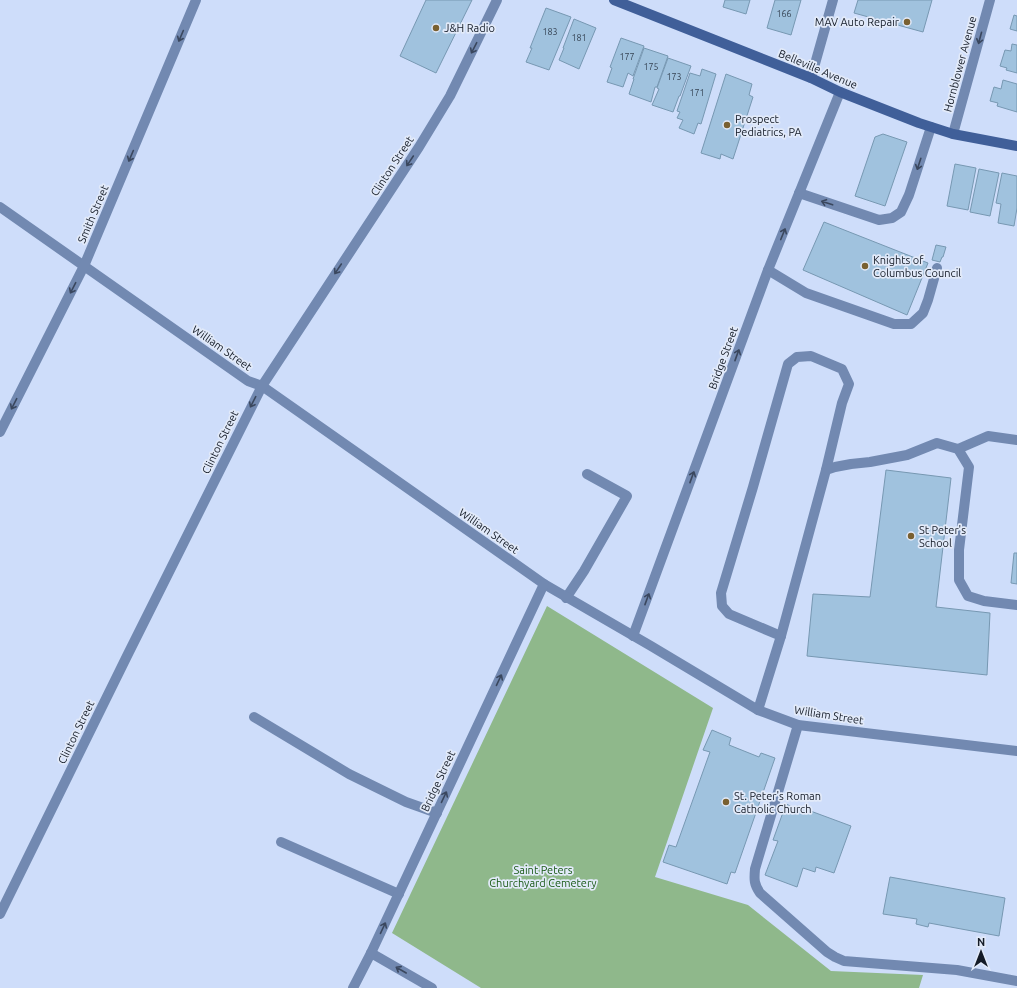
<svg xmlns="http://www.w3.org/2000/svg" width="1017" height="988" viewBox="0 0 1017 988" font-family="Ubuntu,sans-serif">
<rect width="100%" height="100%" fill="#ceddfa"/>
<path fill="#8fb88b" d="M547,606L713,708L655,877L748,905L831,971L923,975L919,988H481L392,933Z"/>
<g fill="#a0c2de" stroke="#7798b2">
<path d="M426,0H472L436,73L400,56Z"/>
<path d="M725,0H750L746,14L723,7Z"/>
<path d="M775,0H801L791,35L767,28Z"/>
<path d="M858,0H932L923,32L854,13Z"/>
<path d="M546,8L571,17L549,70L526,62L532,48H530Z"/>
<path d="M1014,15L1017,16V31L1010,29Z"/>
<path d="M574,19L596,28L579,69L559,60L564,48H563Z"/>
<path d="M621,38L644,46L633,76L628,73L623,87L607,82L612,68L610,67Z"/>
<path d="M1012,44L1017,45V73L1006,70L1007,68L1000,66L1005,50L1011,51Z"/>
<path d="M644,48L668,56L657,87H655L651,102L629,94L634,79H633Z"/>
<path d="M668,58L691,66L680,96H679L673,112L652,105L659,89L657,88Z"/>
<path d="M702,69L716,74L701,124L698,123L694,134L679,128L683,120L677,118L680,112L677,111L690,73L700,76Z"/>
<path d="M726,74L752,84L749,95L753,97L733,159L721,154L720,159L701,153Z"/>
<path d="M1003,80L1017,84V112L997,106L998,103L990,101L994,87L1001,89Z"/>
<path d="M883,134L907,142L885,206L855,196L875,137Z"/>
<path d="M955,164L976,168L968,210L947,206Z"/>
<path d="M979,169L999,173L990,216L970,212Z"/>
<path d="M1002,173L1017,176V208L1014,226L998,223L1001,204L996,203Z"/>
<path d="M824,222L928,263L907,315L803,270Z"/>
<path d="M936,245L946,247L943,257H942L940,262L932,260Z"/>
<path d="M886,470L951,478L936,607L990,613L987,675L807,656L813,594L870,597Z"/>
<path d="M1014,553H1017V584L1011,583Z"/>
<path d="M712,730L731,738L729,745L759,757L761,753L775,758L735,873L731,872L727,884L663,862L669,845L676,847L710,752L703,750Z"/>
<path d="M786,804L795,808L797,806L851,826L834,873L816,867L815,872L803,868L797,887L765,875L778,841L773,840Z"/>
<path d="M890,877L1005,898L999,936L929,923L928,927L916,924L917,919L883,914Z"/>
</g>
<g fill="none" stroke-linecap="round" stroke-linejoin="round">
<g stroke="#7289b1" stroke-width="10">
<path d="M799,193L879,220L892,218L901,212L909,195L931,127"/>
<path d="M768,270L806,293L894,324H911L923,313L928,300L937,268"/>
<path d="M958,449L988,436L1017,440"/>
<path d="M566,598L584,571L627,496L587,474"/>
<path d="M781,636L729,614L722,606L721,593L753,487L788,364L797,357L811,356L842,369L849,384L842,403L826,470"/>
<path d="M758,710L781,636L826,470L835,467L851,464L870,462L907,455L937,443L958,449L969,467L959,550V580L968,596L984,601L1017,605"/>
<path d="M254,717L349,774L406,802L437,813"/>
<path d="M798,725L755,869C754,880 754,884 760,893L827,952L835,957L844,961L957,970L1017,981"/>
<path d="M281,842L399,894"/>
</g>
<g stroke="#7289b1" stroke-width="10">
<path d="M811,78L833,0"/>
<path d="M953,134L990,0"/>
<path d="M0,207L248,381L262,386L544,584L651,646L758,710L798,725L1017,751"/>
<path d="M0,432L84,266L196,0"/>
<path d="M633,636L768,270L840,92"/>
<path d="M0,914L127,656L262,386L419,147L450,96L497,0"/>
<path d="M371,953L432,988"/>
<path d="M353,988L371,953L544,584"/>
</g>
<path stroke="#405f99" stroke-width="10" d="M614,0L811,78L840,92L919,123L953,134L1017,146"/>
</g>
<defs><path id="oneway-shaft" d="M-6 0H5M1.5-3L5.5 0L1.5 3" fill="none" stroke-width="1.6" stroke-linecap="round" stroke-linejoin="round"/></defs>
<g stroke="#3a475e">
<use href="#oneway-shaft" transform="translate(181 36) rotate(113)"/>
<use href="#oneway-shaft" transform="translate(980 38) rotate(105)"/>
<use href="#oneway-shaft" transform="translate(474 48) rotate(117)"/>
<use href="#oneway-shaft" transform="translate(131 156) rotate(113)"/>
<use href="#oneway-shaft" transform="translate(410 161) rotate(124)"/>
<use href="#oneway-shaft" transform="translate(919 164) rotate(108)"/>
<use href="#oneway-shaft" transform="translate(827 203) rotate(-162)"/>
<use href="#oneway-shaft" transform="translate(783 234) rotate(-68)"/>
<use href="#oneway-shaft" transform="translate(338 269) rotate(124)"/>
<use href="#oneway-shaft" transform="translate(73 288) rotate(117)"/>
<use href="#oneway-shaft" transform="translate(737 355) rotate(-70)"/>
<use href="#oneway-shaft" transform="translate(253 402) rotate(117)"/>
<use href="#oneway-shaft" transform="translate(14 404) rotate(117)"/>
<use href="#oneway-shaft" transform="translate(692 477) rotate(-70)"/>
<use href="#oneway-shaft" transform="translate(647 599) rotate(-70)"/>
<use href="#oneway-shaft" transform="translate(499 680) rotate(-65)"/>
<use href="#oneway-shaft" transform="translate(444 797) rotate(-65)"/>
<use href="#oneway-shaft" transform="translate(383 928) rotate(-65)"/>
<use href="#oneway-shaft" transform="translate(401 970) rotate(-150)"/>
</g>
<g fill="#796031" stroke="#e2eaf9" stroke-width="1.5">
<circle cx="907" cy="22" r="4"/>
<circle cx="436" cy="28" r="4"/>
<circle cx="727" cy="125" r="4"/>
<circle cx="865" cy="266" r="4"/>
<circle cx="911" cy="536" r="4"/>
<circle cx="726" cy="802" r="4"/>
</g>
<g text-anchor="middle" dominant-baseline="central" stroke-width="3.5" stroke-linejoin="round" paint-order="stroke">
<g font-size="9" fill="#374555">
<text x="784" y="14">166</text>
<text x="550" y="32">183</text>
<text x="579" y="38">181</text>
<text x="627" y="57">177</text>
<text x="651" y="67">175</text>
<text x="674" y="77">173</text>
<text x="697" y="93">171</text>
</g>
<g font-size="11" fill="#141b27" stroke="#e2eaf9" text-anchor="start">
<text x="899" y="22" text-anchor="end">MAV Auto Repair</text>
<text x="444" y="28">J&amp;H Radio</text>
<text x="735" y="119">Prospect<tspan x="735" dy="13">Pediatrics, PA</tspan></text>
<text x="873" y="260">Knights of<tspan x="873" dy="13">Columbus Council</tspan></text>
<text x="919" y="530">St Peter's<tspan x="919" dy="13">School</tspan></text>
<text x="734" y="796">St. Peter's Roman<tspan x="734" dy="13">Catholic Church</tspan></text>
</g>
<g font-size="11" fill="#141b27" stroke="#e2eaf9">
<text transform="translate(960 64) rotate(-75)">Hornblower Avenue</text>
<text transform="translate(818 69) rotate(23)">Belleville Avenue</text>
<text transform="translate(392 166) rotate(-57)">Clinton Street</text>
<text transform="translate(93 214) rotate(-67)">Smith Street</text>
<text transform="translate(222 348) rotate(35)">William Street</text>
<text transform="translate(723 358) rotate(-70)">Bridge Street</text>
<text transform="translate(220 442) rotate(-64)">Clinton Street</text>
<text transform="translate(489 531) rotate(35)">William Street</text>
<text transform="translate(829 715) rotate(9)">William Street</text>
<text transform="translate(76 732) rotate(-64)">Clinton Street</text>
<text transform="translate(438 781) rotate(-65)">Bridge Street</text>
</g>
<g font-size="11" fill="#195915" stroke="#e2eaf9">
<text x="543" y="870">Saint Peters<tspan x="543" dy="13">Churchyard Cemetery</tspan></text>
</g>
</g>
<g transform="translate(981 952)" stroke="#e2eaf9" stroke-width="3" paint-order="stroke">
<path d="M0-3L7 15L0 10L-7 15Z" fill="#141b27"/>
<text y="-6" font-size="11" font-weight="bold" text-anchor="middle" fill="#141b27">N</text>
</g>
</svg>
